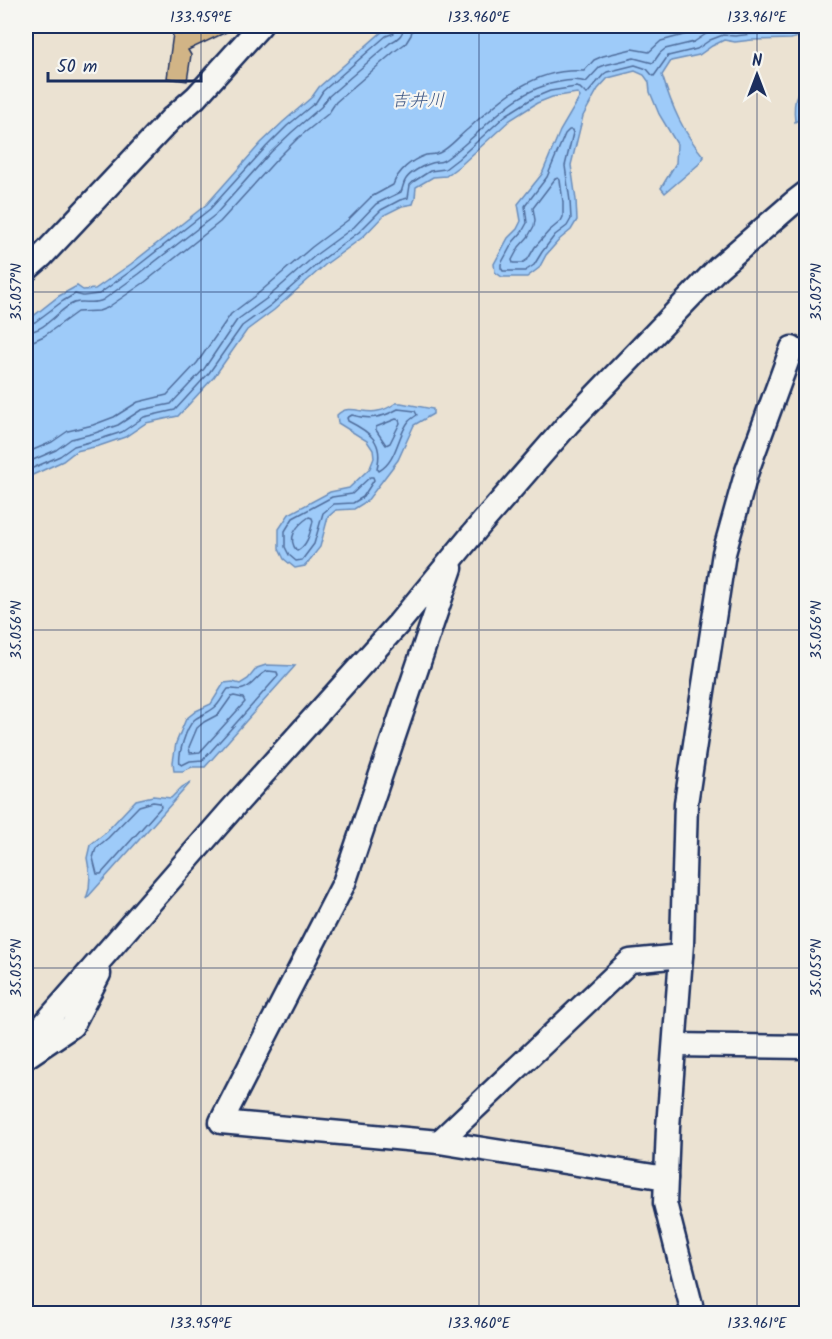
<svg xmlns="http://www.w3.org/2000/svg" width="832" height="1339" viewBox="0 0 832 1339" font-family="Kalam,'Klee One',sans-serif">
<rect width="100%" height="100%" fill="#ebe2d2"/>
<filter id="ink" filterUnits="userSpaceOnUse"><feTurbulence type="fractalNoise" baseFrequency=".0167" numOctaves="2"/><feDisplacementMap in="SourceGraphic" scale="12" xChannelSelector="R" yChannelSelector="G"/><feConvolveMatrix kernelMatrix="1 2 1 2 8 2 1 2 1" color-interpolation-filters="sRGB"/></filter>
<g filter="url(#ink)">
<g fill="#9ecbf9" stroke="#6a8dbb" stroke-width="1.5">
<path d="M395,26H806V35L791,39L752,40L735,42L724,40L712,46L699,55L671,61L662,75C672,107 682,131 704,157L699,164L665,193L661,188L676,163L677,144L659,114L650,92L649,82L644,75L635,71L608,78L598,89L583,116L571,165L576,200L577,220L571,230L560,239L546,255L539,268L527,277H502L495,272L494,264L508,238L517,229L521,221L518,204L542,174L560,131L580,97L577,93L552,97L537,103L510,120L462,164L446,176L433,177L416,187L415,198L413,204L402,206L384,215L363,237L326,264L274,310L247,330L214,377L178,416L146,423L125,437L99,446L76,451L63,461L26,478V320L32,317L59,296L77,286L83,290L95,289L131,264L207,204L261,143L283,122L312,97L319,87L383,31Z"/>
<path d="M806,90V115L795,122C794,113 794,100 798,92Z"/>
<path d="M396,403H401L433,409V414L414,425L398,460L367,501L354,509L336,510L328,517L320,547L305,566L295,568L284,559L279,549V529L289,514L330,492L349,488L370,468L374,458L373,450L367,441L338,423L337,415C349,403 364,415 378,411C385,410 390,407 396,403Z"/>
<path d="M266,665L295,666L205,767H192L183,771H174L173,762L176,743L186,719L196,711L211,704L224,683L233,682L240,684L248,679L257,668Z"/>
<path d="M191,782L86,899L89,889L90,875L87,858L90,845L104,834L136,800L153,796L171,798L182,787Z"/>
</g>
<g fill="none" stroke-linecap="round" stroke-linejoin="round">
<g stroke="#4f6d9c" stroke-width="1.5">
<path d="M569,130H572L573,133L565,166L570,201L571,219L567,226L555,235L542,252L534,265L525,271H503L501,268V264L513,242L522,232L527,223L525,206L547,177L565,134Z"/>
<path d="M558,178L560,180L563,202V217L561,221L549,231L535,247L528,259L522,263H513L512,260L519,247L528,237L534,226L535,220L533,208L555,179Z"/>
<path d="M26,325L35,322L63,301L75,294L83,296L99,294L135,268L210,209L266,147L287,126L316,102L323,91L386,36L394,33L396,26"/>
<path d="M26,332C47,331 58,309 74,303C83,300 93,305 103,300L139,274L215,215L271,152L292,132L321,107L329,96L390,43C398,39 403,35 404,26"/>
<path d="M26,341H33L44,336L77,312L99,311L107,308L145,282L220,222L278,158L298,138L328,114L336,102L395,51L406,43L411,35L413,26"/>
<path d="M398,409L415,411L417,415C414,417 411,419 409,421C397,436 397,461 379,471L377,468C384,442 370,432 348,421L347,418L352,415C369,420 382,418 398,409Z"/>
<path d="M396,419L399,420L400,423L390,443L386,445L376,430V427Z"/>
<path d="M26,453L52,442L68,431L93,425L114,417L138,402L167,395L197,363L231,314L260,292L312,247L348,220L371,197L393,185C398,171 411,160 426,155C430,154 435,155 439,153C450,148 459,136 468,129C500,99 535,67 584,71L594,60L603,56L632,49L649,52L661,41L691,33L703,26"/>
<path d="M26,463L56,450L71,439L95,433L118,425L141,410L171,404L204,369L237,320L266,299L317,254L354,227L376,204L401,192C403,188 403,183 406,179C410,173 422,166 429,164C439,160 439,165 450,156C486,130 511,90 559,82C569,80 577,79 586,82L600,67L605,65L634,58L653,63L660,53L665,49L694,42L706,34L720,28L735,29L752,26H784"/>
<path d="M26,471L60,456L74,446L97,440L122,432L144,417L175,410L209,373L242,326L271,305L322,260L359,232L381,210L400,200L408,198L410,185L413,182L430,171L445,169L458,159L506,115L533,98L550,91L576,87L580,88L585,93L587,94L604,74L607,72L635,65L647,69L652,75L654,76L668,56L697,49L710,40L723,35L735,36L752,34L790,33L806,29"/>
<path d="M370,477H373L374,480L363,497L353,503L334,504L323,513L314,544L302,560L296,561L289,555L285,547V531L293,518L332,497L352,494Z"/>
<path d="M309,517L312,518L313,521C310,533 308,545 297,551C286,538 297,525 309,517Z"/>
<path d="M268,671L277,672L278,676L203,760L190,761L182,765L180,764C178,754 186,728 194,720C200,715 208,713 214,708C220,704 223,695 228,689C233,688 238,691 243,689C254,686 257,674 268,671Z"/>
<path d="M234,696L243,698L245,702L200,752L190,753L189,747L197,728L204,722L219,714L231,697Z"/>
<path d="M153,802L160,803L161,807L101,874H97L93,858L96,848L108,838L139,806Z"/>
</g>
</g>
<path fill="#d1b486" stroke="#1b2f5e" stroke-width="1.5" d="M174,26H176L181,35L177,26H239L188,50L191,55L187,81L167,78Z"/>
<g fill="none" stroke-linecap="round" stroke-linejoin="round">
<g stroke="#1b2f5e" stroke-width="27">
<g id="minor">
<path d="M26,270L42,256L171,119L196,97L260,26"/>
<path d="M451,568L344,883L221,1122L439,1142L630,961L681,956"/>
<path d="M26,1045L230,811L399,623L480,525L568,424L718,268L793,203L806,193"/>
<path d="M675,1045L806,1047"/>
<path d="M26,1057L72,1026L99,974"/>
<path d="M439,1142L666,1178"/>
<path d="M691,1314V1305L665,1203L668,1127L682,944L686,803L724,553L747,471L792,348"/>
</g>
</g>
<use href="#minor" stroke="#f6f6f2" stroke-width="22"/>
</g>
</g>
<path fill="none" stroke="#1b2f5e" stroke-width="1.5" stroke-opacity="0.45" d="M201,26V1314M479,26V1314M757,26V1314M26,292H806M26,630H806M26,968H806M26,1306H806"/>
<g text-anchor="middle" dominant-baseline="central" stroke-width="4.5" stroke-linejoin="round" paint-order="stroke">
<g font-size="18" font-style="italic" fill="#3c5685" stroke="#f6f6f2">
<text x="418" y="101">吉井川</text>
</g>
</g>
<rect width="832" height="1339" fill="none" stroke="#f6f6f2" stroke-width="66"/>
<g transform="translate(757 75)" stroke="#f6f6f2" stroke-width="4.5" paint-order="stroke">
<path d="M0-4.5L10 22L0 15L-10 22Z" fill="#1b2f5e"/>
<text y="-9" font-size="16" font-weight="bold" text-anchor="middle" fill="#1b2f5e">N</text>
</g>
<path d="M48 72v9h153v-9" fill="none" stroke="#1b2f5e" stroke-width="3"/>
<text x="57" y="72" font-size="18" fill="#1b2f5e" stroke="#f6f6f2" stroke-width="4.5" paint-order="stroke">50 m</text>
<rect x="33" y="33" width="766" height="1273" fill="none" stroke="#1b2f5e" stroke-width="2"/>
<g font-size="15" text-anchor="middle" fill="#1b2f5e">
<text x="201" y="22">133.959°E</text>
<text x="479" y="22">133.960°E</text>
<text x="757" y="22">133.961°E</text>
<text transform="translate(16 292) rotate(-90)" y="5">35.057°N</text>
<text transform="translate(816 292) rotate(-90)" y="5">35.057°N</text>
<text transform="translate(16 630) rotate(-90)" y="5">35.056°N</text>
<text transform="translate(816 630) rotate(-90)" y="5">35.056°N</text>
<text transform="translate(16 968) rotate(-90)" y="5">35.055°N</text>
<text transform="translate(816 968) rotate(-90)" y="5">35.055°N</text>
<text x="201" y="1328">133.959°E</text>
<text x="479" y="1328">133.960°E</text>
<text x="757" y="1328">133.961°E</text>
</g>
</svg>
